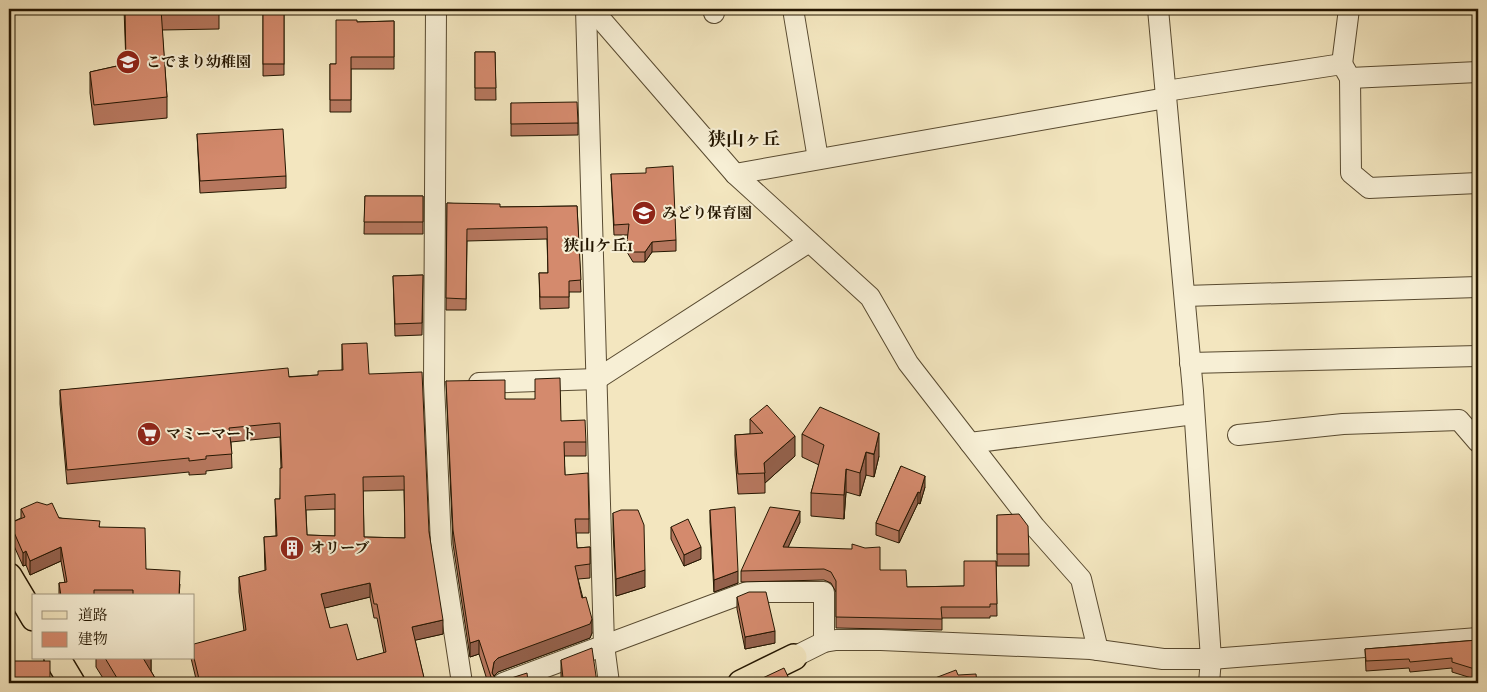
<svg xmlns="http://www.w3.org/2000/svg" width="1487" height="692" viewBox="0 0 1487 692" font-family="'IM FELL French Canon','Noto Serif JP',serif">
<rect width="100%" height="100%" fill="#f3e6bf"/>
<filter id="stains"><feTurbulence type="fractalNoise" baseFrequency=".004" numOctaves="4"/><feColorMatrix values="0 0 0 0 .2 0 0 0 0 .09 0 0 0 0 .02 0 0 0 .5 -.17"/></filter>
<radialGradient id="worn" r=".72"><stop offset=".6" stop-color="#630" stop-opacity="0"/><stop offset="1" stop-color="#630" stop-opacity=".3"/></radialGradient>
<g fill="none" stroke-linecap="round" stroke-linejoin="round">
<g stroke="#584a30" stroke-width="22">
<g id="minor">
<path d="M436,9L434,384L441,545L462,683"/>
<path d="M586,9L604,645L609,683"/>
<path d="M592,9L735,174L870,297L908,363L1035,527L1081,579L1098,650"/>
<path d="M713,9L714,13"/>
<path d="M793,9L818,159"/>
<path d="M1158,9L1193,391L1211,659L1209,683"/>
<path d="M1342,64L1349,9"/>
<path d="M1350,78L1351,173L1369,188L1478,183"/>
<path d="M1166,91L1342,64L1350,78L1478,72"/>
<path d="M735,174L1166,98"/>
<path d="M1185,296L1478,287"/>
<path d="M1190,363L1478,356"/>
<path d="M479,383L597,379L809,242"/>
<path d="M1238,435L1343,424L1459,420L1478,442"/>
<path d="M970,443L1194,414"/>
<path d="M794,657L824,642L836,640H881L1091,649L1163,659H1211L1478,638"/>
<path d="M503,683L747,592H824V642"/>
</g>
</g>
<g stroke="#241601" stroke-width="28">
<g id="major">
<path d="M9,576L34,618"/>
<path d="M57,658L72,683"/>
<path d="M741,683L794,657"/>
</g>
</g>
<use href="#minor" stroke="#f7efd5" stroke-width="20"/>
<use href="#major" stroke="#f3e6bf" stroke-width="25"/>
<g stroke="#241601" stroke-width="5.5">
<g id="rail">
<path d="M1301,683H1310"/>
<path d="M1347,683H1382"/>
</g>
</g>
<use href="#rail" stroke="#f7efd5" stroke-width="4" stroke-dasharray="11" stroke-linecap="butt"/>
</g>
<g fill="#b6775e" stroke="#241601" fill-rule="evenodd">
<path d="M124,9H219V29L162,30L167,97V118L94,125L90,93V72L126,64Z"/>
<path d="M263,9H284V75L263,76Z"/>
<path d="M394,21V69H351V112H330V64H336L357,22Z"/>
<path d="M475,52H495L496,100H475Z"/>
<path d="M511,103L578,123V135L511,136Z"/>
<path d="M197,134L286,176V188L200,193Z"/>
<path d="M611,174L676,240V251L652,252L645,262H633L627,252L628,235H614Z"/>
<path d="M365,196H423V234H364Z"/>
<path d="M447,203L500,207L577,206L581,292H569V308L540,309L539,273H548L547,239L467,241L466,310H446Z"/>
<path d="M423,275L422,335L395,336L393,276Z"/>
<path d="M342,344L369,374L429,532L443,634L415,640L425,683H197L191,658H194L244,631L239,592V577L265,571L264,537L276,536L275,499H280L281,468L280,437L231,442L232,468L206,471V474L189,475V472L67,484L60,404V390L318,375L342,370ZM404,490L405,538L364,537L363,491ZM335,509V536L307,535L306,510ZM370,597L374,618H377L384,653L357,660L330,628L324,608Z"/>
<path d="M446,381L505,399L561,421L586,442V456H564L565,475L589,519V533H576L577,548L590,547V578L578,579L592,633L590,638L498,672L494,676L495,678L502,681H528L561,678V660L597,683H488L479,654L470,657L453,544Z"/>
<path d="M750,419L795,456L765,483V493L738,494L735,455V435L750,434Z"/>
<path d="M802,434L879,456L874,477L866,475L860,496L846,492L844,519L811,516V493L819,465L802,457Z"/>
<path d="M901,466L925,487L920,504L918,503L899,543L876,535V523Z"/>
<path d="M21,509L100,527L146,569L180,584L179,596H59V583H65L61,561L30,575L26,565L23,566L10,537V523L21,518Z"/>
<path d="M710,510L738,583L714,592L710,522Z"/>
<path d="M613,513L645,587L616,596L613,530Z"/>
<path d="M997,515L1029,554V566H997Z"/>
<path d="M800,522L788,547L880,570L907,587L964,586L996,561L997,616H990V618H942V630L836,628V592L831,583L824,580L741,582V571Z"/>
<path d="M671,527L701,559L684,566L671,539Z"/>
<path d="M737,597L775,643L745,649L737,609Z"/>
<path d="M1478,640V680L1452,672V668L1410,672L1409,668L1366,671L1365,649Z"/>
<path d="M96,658H151V671L158,683H106L96,667Z"/>
</g>
<g fill="#94614c" stroke="#241601">
<path d="M652,242V252L645,262V252Z"/>
<path d="M879,433V456L874,477V454Z"/>
<path d="M795,436V456L765,483L764,463Z"/>
<path d="M866,452V475L860,496V473Z"/>
<path d="M846,469V492L844,519V495Z"/>
<path d="M925,476V487L920,504V493Z"/>
<path d="M918,492V503L899,543V531Z"/>
<path d="M800,511V522L783,558V547Z"/>
<path d="M61,547V561L30,575V561Z"/>
<path d="M701,547V559L684,566V555Z"/>
<path d="M26,551V565L23,566V553Z"/>
<path d="M645,570V587L616,596V579Z"/>
<path d="M738,571V583L714,592V580Z"/>
<path d="M370,583V597L321,609V594Z"/>
<path d="M592,619V633L590,638L498,672L494,676L492,673L494,662L498,658Z"/>
<path d="M443,620V634L412,641V627Z"/>
<path d="M775,631V643L745,649V637Z"/>
<path d="M479,640V654L470,657V643Z"/>
<path d="M143,658H151V676Z"/>
</g>
<g fill="#d48a6d" stroke="#241601" fill-rule="evenodd">
<path d="M125,9H185H161L167,97L94,105L90,72L126,64Z"/>
<rect x="263" y="9" width="21" height="55"/>
<path d="M336,20H357V22L394,21V57H351V100H330V64H336Z"/>
<path d="M475,52H495L496,88H475Z"/>
<path d="M577,102L578,123L511,124V103Z"/>
<path d="M283,129L286,176L200,181L197,134Z"/>
<path d="M673,166L676,240L652,242L645,252H633L627,242L629,224L614,225L611,174L646,173V168Z"/>
<path d="M365,196H423V222H364Z"/>
<path d="M447,203L500,204V207L577,206L581,280L569,281V297H540L539,273H548L547,227L467,229L466,299L446,298Z"/>
<path d="M423,275L422,323L395,324L393,276Z"/>
<path d="M367,343L369,374L422,372L429,532L443,620L412,627L425,682L420,683H200L194,658V644L246,630L239,577L266,570L264,537L277,536L275,499H280V468H282L280,423L229,428L232,454L206,456V459L189,461V458L67,470L60,390L288,368L289,377L318,375V371L343,370L342,344ZM404,476L405,538L364,537L363,477ZM335,494V536L307,535L305,496ZM370,583L374,604H377L386,652L357,660L347,624L330,628L321,594Z"/>
<path d="M560,378L561,421L585,420L586,442H564L565,475L588,473L589,519H575L577,548L590,547V564L575,566L582,598L586,597L592,619L590,624L498,658L494,662L492,673L495,678L502,681L527,673L528,681L563,678L561,660L592,648L597,683H493L479,640L470,643L453,530L446,381L505,380V399H535V379Z"/>
<path d="M767,405L795,436L764,463L765,473L738,474L735,435L763,433L750,419Z"/>
<path d="M820,407L879,433L874,454L866,452L860,473L846,469L844,495L811,493L824,445L802,434Z"/>
<path d="M901,466L925,476L920,493L918,492L899,531L876,523Z"/>
<path d="M37,502L47,505L52,503L59,518L100,521L99,527L145,528L146,569L180,571L179,596H133V590H94V596H61L59,583L67,582L61,547L30,561L26,551L23,553L10,523L25,517L21,509Z"/>
<path d="M735,507L738,571L714,580L710,510Z"/>
<path d="M770,507L800,511L783,547L852,549V544L865,548L880,547V570H906L907,587L964,586V561H996L997,604H990V607H941L942,619L836,617V581L831,572L824,569L741,571Z"/>
<path d="M621,510H638L644,525L645,570L616,579L613,513Z"/>
<path d="M1019,514L1028,526L1029,554H997V515Z"/>
<path d="M688,519L701,547L684,555L671,527Z"/>
<path d="M749,592H766L775,631L745,637L737,597Z"/>
<path d="M1478,640V670L1452,662V658L1410,662L1409,659L1366,661L1365,649Z"/>
<path d="M105,658H143L158,683H120Z"/>
<rect x="9" y="661" width="41" height="22"/>
<path d="M784,668L791,683H752Z"/>
<path d="M956,670L958,675L976,674L977,683H922Z"/>
</g>
<defs>
<g id="school-disc" transform="scale(1.25)"><circle r="9.5" fill="#8f2418" stroke="#f7efd5"/><path d="M0-5L7-2L0 1L-7-2ZM-4 1L0 2.5L4 1V4Q0 6-4 4Z" fill="#fff"/></g>
<g id="supermarket-disc" transform="scale(1.25)"><circle r="9.5" fill="#8f2418" stroke="#f7efd5"/><path d="M-6-5.5h2.5l.6 2H6L4.5 2H-2.5L-4.4-4H-6ZM-1.5 3.2a1.3 1.3 0 1 0 .1 0ZM3 3.2a1.3 1.3 0 1 0 .1 0Z" fill="#fff"/></g>
<g id="building-disc" transform="scale(1.25)"><circle r="9.5" fill="#8f2418" stroke="#f7efd5"/><path d="M-4-6H4V6H1V3H-1V6H-4ZM-2.5-4.3h1.7v1.8h-1.7ZM.8-4.3h1.7v1.8H.8ZM-2.5-1h1.7V.8h-1.7ZM.8-1h1.7V.8H.8Z" fill="#fff"/></g>
</defs>
<g fill-rule="evenodd">
<use href="#school-disc" x="128" y="62"/>
<use href="#school-disc" x="644" y="213"/>
<use href="#supermarket-disc" x="149" y="434"/>
<use href="#building-disc" x="292" y="548"/>
</g>
<g text-anchor="middle" dominant-baseline="central" stroke-width="4" stroke-linejoin="round" paint-order="stroke">
<g font-size="15" font-weight="bold" fill="#241601" stroke="#f7efd5" text-anchor="start">
<text x="146" y="62">こでまり幼稚園</text>
<text x="662" y="213">みどり保育園</text>
<text x="166" y="434">マミーマート</text>
<text x="310" y="548">オリーブ</text>
</g>
<g font-size="16" font-weight="bold" fill="#241601" stroke="#f7efd5">
<text x="598" y="245">狭山ケ丘1</text>
</g>
<g font-size="18" font-weight="bold" fill="#241601" stroke="#f7efd5">
<text x="744" y="139">狭山ヶ丘</text>
</g>
</g>
<rect width="1487" height="692" fill="none" stroke="#f3e6bf" stroke-width="30"/>
<rect x="10" y="10" width="1467" height="672" fill="none" stroke="#241601" stroke-width="2.5"/>
<rect x="15" y="15" width="1457" height="662" fill="none" stroke="#241601"/>
<rect x="32" y="594" width="162" height="65" fill="#f7efd5" stroke="#a39880"/>
<rect x="42" y="611" width="25" height="8" fill="#f3e6bf" stroke="#a39880"/>
<text x="78" y="620" font-size="15" fill="#241601">道路</text>
<rect x="42" y="632" width="25" height="15" fill="#d48a6d" stroke="#a39880"/>
<text x="78" y="644" font-size="15" fill="#241601">建物</text>
<rect width="100%" height="100%" filter="url(#stains)"/>
<rect width="100%" height="100%" fill="url(#worn)"/>
</svg>
